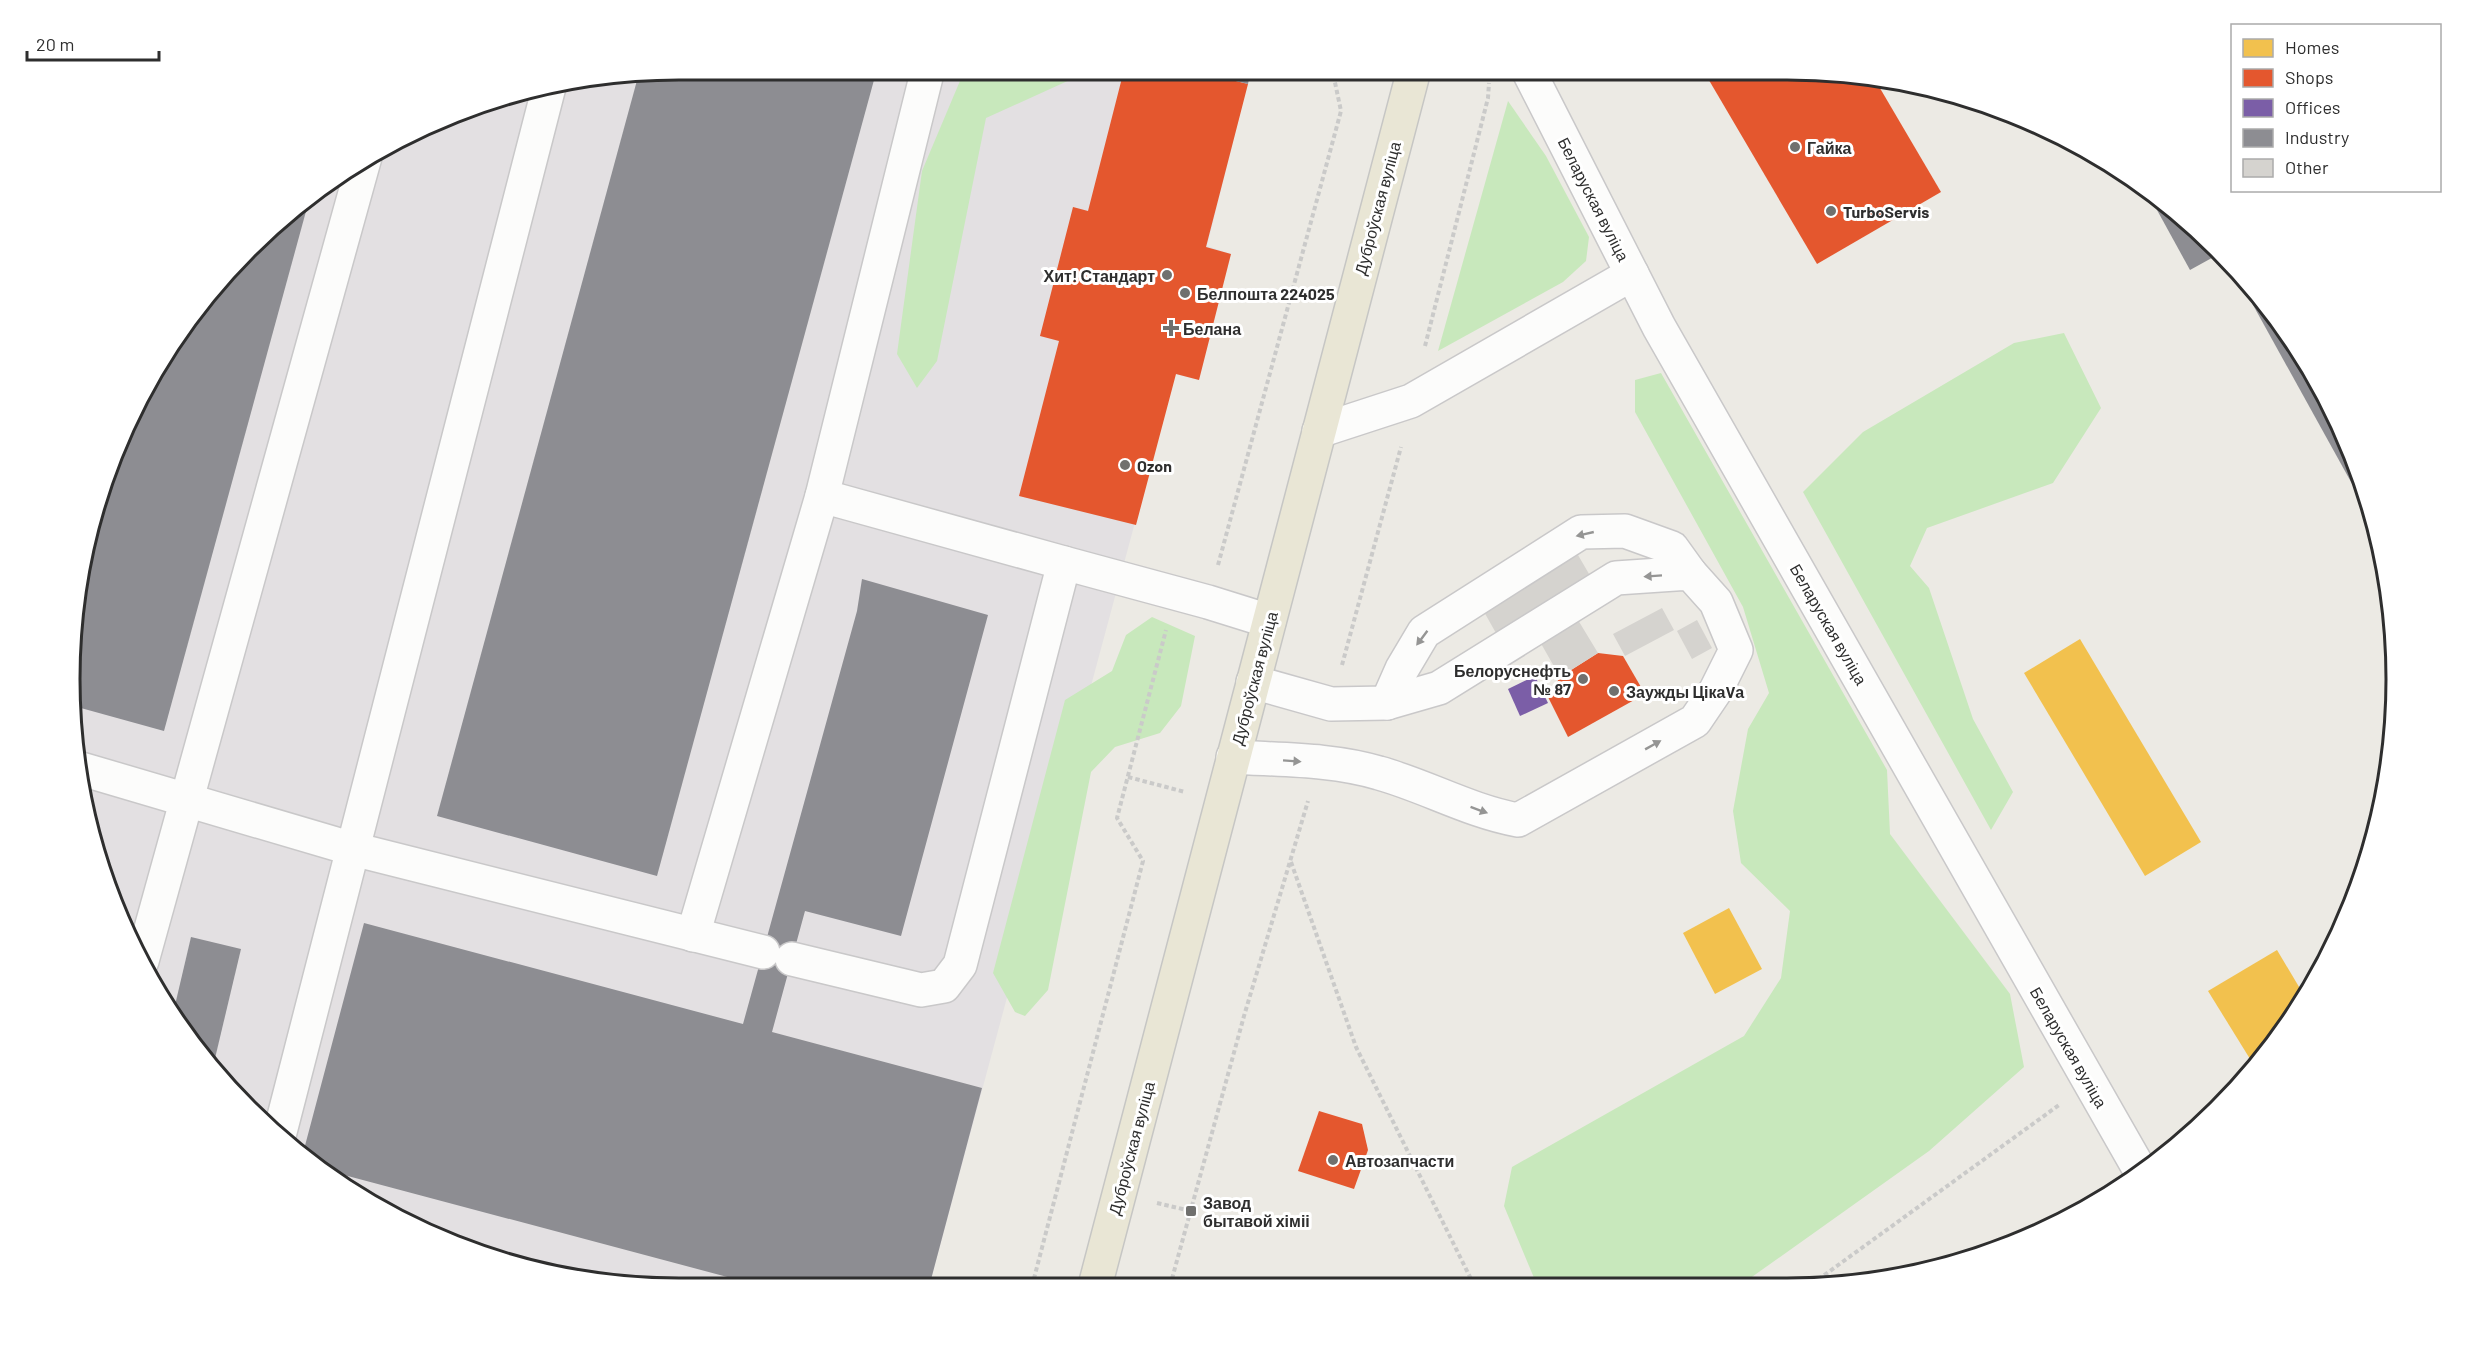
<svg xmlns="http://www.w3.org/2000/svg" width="2465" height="1358" viewBox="0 0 2465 1358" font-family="Barlow,sans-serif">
<rect width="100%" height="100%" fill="#eceae4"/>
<path fill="#e3e0e2" d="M679,69L1251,70L1207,246L1231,254L1199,380L1175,374L929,1287L639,1288L521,1268L374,1207L307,1163L221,1081L172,1018L116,913L90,837L70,719V639L90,521L116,445L172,340L221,277L307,195L374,151L483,101L560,81Z"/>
<g fill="#c8e8bc">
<path d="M965,69H1075L1072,79L986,118L937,361L917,388L897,354L922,171Z"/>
<path d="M1508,101L1546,156L1589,237L1586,261L1563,282L1438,351Z"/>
<path d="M2064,333L2101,408L2053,483L1927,528L1910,566L1929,588L1973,719L2013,792L1991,830L1803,492L1863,432L2014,343Z"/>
<path d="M1661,373L1887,770L1890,834L2010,994L2024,1067L1929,1151L1742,1284L1537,1285L1504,1206L1512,1167L1744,1036L1781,978L1790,911L1741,863L1733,811L1748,729L1769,693L1743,607L1635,412V380Z"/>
<path d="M1152,617L1195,636L1181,706L1160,733L1115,747L1091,772L1048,990L1025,1016L1015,1012L993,973L1065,700L1112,671L1126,635Z"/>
</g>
<g fill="#f2c14e">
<path d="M2080,639L2201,842L2145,876L2024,673Z"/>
<path d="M1729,908L1762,969L1715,994L1683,933Z"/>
<path d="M2277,950L2305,997L2255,1067L2208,991Z"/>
</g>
<g fill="#e4572e">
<path d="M1124,70H1191L1248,84L1206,247L1231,254L1199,380L1176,374L1136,525L1019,496L1059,341L1040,336L1073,207L1088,211Z"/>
<path d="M1703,70H1826L1874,78L1941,192L1817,264Z"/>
<path d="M1598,653L1623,656L1645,694L1568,737L1548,697L1560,677Z"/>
<path d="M1319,1111L1362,1124L1368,1150L1354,1189L1298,1171Z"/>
</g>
<path fill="#7b5ea7" d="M1535,676L1548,703L1520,716L1508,689Z"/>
<g fill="#8d8d92">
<path d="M679,69H877L657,876L437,816L639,73Z"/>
<path d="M1194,70H1251L1248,84Z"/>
<path d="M2146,190L2188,220L2219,254L2190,270Z"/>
<path d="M311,193L164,731L70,705V639L90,521L116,445L172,340L221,277Z"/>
<path d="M2232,267L2270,307L2333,409L2363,488L2356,491Z"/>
<path d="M862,579L988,615L901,936L805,911L772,1032L982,1088L929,1287H765L314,1167L302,1157L364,923L743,1024L857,611Z"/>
<path d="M191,937L241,949L212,1071L172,1018Z"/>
</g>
<g fill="#d5d3cf">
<path d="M1578,555L1606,603L1578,620L1598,653L1560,677L1539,640L1510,658L1483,610Z"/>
<path d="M1662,608L1674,630L1625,656L1613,634Z"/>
<path d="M1697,620L1712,648L1692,659L1677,631Z"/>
</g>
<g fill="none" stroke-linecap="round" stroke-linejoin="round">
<g stroke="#c9c8c9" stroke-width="36">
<g id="minor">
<path d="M1528,70L1659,327L2141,1172"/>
<path d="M1319,431L1411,401L1632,274"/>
<path d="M1064,563L1208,602L1269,621"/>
<path d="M1387,703L1402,669L1424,632L1581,532L1625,531L1672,548L1690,573"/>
<path d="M1233,757C1281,760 1333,759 1379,773C1426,786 1469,811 1518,820L1695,721L1716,690L1736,650L1716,602L1690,573L1616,578L1439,688L1387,703L1331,704L1253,682"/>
<path d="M78,768L353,849L763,952"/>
<path d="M693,935L822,496L928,69"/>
<path d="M792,959L921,990L944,986L960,965L1064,563L822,496"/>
<path d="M142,961L365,157"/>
<path d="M279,1136L550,83"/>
</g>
</g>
<g stroke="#c6c6c4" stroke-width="36">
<path id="major" d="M1095,1286L1414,70"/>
</g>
<g stroke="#cacac9" stroke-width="4" stroke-dasharray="4.5 3" stroke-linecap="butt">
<path d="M1425,346L1488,98L1489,83"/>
<path d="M1218,565L1341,111L1333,73L1334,70"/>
<path d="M1342,665L1401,447"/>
<path d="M1128,777L1185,792"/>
<path d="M1291,862L1356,1047L1474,1285"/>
<path d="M1157,1203L1191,1211"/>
<path d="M1812,1284L2059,1105"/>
<path d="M1032,1286L1143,861L1117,818L1166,630"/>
<path d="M1170,1286L1244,1016L1308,801"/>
</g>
<use href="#minor" stroke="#fcfcfb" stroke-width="33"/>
<use href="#major" stroke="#e9e6d5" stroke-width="33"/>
</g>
<defs><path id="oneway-solid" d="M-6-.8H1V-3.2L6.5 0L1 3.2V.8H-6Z" transform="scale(1.5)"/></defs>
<g fill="#959594">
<use href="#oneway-solid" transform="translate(1585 534) rotate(167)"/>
<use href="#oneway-solid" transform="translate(1653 576) rotate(176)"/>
<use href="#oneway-solid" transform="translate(1422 638) rotate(127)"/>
<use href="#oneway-solid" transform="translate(1653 745) rotate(-29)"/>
<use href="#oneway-solid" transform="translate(1292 761) rotate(4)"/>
<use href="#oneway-solid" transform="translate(1479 810) rotate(20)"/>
</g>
<g fill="#70706e" stroke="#fff" stroke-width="2">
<circle cx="1795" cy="147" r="6"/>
<circle cx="1831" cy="211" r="6"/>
<circle cx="1167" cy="275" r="6"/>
<circle cx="1185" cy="293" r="6"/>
<path d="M1168 319h6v6h6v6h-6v6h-6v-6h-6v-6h6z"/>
<circle cx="1125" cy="465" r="6"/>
<circle cx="1583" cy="679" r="6"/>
<circle cx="1614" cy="691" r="6"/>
<circle cx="1333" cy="1160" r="6"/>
<rect x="1185" y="1205" width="12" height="12" rx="3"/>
</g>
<g text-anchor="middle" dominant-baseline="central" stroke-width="6" stroke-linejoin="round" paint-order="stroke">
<g font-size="16" font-weight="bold" fill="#2e2e2e" stroke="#fff" text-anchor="start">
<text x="1807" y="147">Гайка</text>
<text x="1843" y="211">TurboServis</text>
<text x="1155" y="275" text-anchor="end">Хит! Стандарт</text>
<text x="1197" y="293">Белпошта 224025</text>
<text x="1183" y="328">Белана</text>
<text x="1137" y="465">Ozon</text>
<text x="1571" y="670" text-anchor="end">Белоруснефть<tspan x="1571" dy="18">№ 87</tspan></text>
<text x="1626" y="691">Заужды ЦікаVа</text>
<text x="1345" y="1160">Автозапчасти</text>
<text x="1203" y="1202">Завод<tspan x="1203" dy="18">бытавой хіміі</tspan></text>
</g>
<g font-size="16" fill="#2e2e2e" stroke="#fff">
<text transform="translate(1594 199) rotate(63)">Беларуская вуліца</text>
<text transform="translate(1377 208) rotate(-75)">Дуброўская вуліца</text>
<text transform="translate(1829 624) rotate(60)">Беларуская вуліца</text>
<text transform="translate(1254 678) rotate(-75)">Дуброўская вуліца</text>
<text transform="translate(2069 1047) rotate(60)">Беларуская вуліца</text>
<text transform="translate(1131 1148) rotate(-75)">Дуброўская вуліца</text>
</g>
</g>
<path d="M0 0H2465V1358H0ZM679 80H1787A599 599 0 0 1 2386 679V679A599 599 0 0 1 1787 1278H679A599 599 0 0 1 80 679V679A599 599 0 0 1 679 80Z" fill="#fff" fill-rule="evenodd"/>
<path fill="none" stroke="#2e2e2e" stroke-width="3" d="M679 80H1787A599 599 0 0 1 2386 679V679A599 599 0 0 1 1787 1278H679A599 599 0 0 1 80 679V679A599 599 0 0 1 679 80Z"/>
<rect x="2231" y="24" width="210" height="168" fill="#ffffff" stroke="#ababab" stroke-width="1.5"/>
<rect x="2243" y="39" width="30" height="18" fill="#f2c14e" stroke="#ababab" stroke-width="1.5"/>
<text x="2285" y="54" font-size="18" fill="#2e2e2e">Homes</text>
<rect x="2243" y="69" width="30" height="18" fill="#e4572e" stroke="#ababab" stroke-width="1.5"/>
<text x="2285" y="84" font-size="18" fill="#2e2e2e">Shops</text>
<rect x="2243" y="99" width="30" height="18" fill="#7b5ea7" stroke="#ababab" stroke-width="1.5"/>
<text x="2285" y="114" font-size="18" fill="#2e2e2e">Offices</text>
<rect x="2243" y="129" width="30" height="18" fill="#8d8d92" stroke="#ababab" stroke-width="1.5"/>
<text x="2285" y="144" font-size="18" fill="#2e2e2e">Industry</text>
<rect x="2243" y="159" width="30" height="18" fill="#d5d3cf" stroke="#ababab" stroke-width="1.5"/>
<text x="2285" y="174" font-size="18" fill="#2e2e2e">Other</text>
<path d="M27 51v9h132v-9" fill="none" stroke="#2e2e2e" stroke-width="3"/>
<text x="36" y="51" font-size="18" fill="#2e2e2e" stroke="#ffffff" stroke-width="4.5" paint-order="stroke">20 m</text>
</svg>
